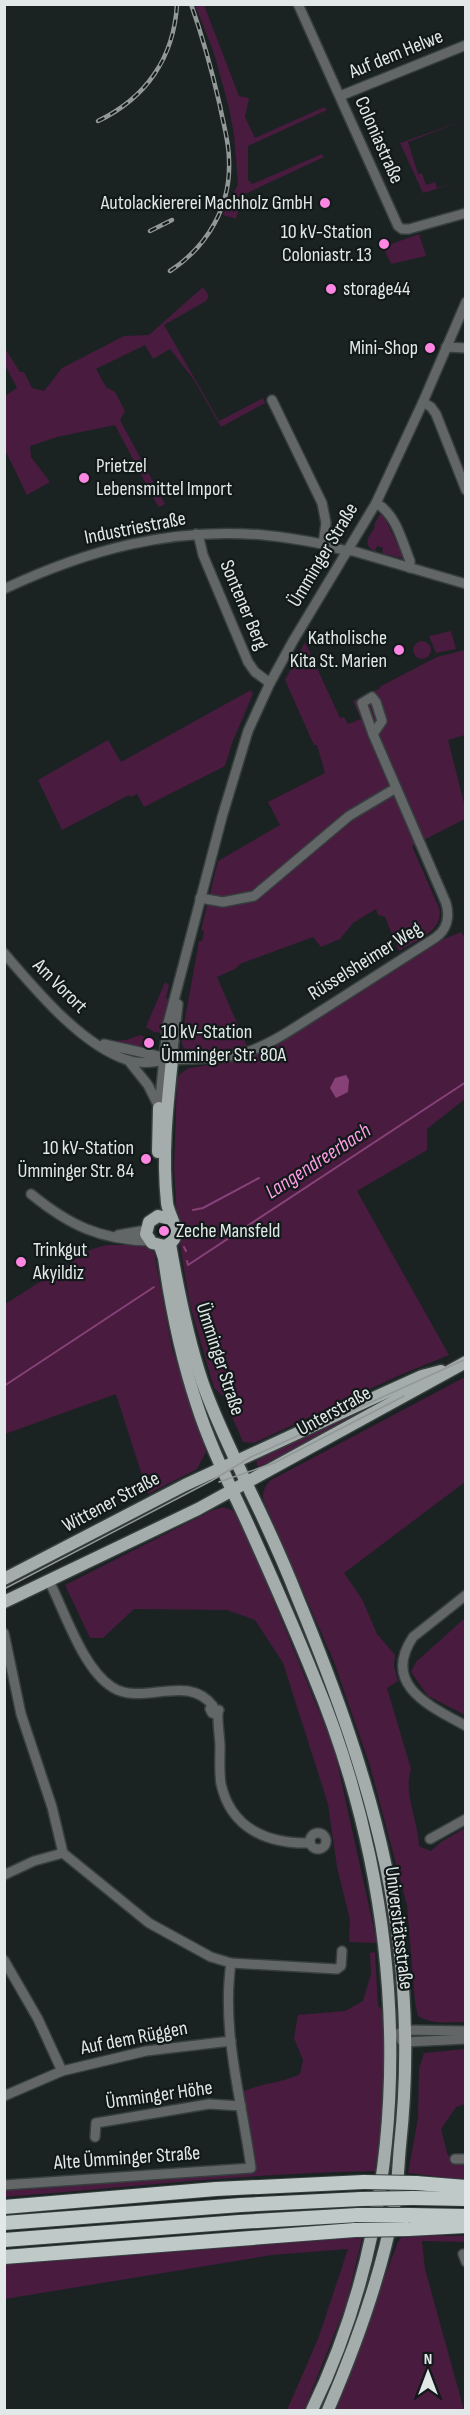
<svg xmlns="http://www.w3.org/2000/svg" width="470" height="2415" viewBox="0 0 470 2415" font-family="'Sofia Sans Condensed',sans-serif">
<rect width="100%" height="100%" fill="#1a2322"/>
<g fill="#481b3f">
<path d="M195,5H204L239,96L249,98L245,117L255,138L324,107L327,110L248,146V180L252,184L322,154L324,157L243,195L236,219L223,215L238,184L234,135L229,108L214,53Z"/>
<path d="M465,120L408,142L418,174L422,173L426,185L435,182L437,188L453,184L423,193L400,143Z"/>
<path d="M419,234L426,256L391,264L383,247Z"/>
<path d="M203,287L209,296L206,301L164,325L219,421L263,398L265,403L221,427L194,380L170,349L153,359L145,345L96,369L106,387L115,392L125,411L120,420L165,504L159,507L156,503L115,425L57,437L30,446L31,457L50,482L27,495L5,450V396L17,388L5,365L4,347L20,372H24L32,388L44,391L62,368L124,336L149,335Z"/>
<path d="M380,514L383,515L405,559L382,553L383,548L377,546L375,551C360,544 371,534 375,527L374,525Z"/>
<path d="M451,631L456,649L436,653L429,636Z"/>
<circle cx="422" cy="650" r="9"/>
<path d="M305,642L340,718L344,717L348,724L361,719L353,701L379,689L381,686L437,657L465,650V735L448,740L465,807V819L412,846L439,908C445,931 415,941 399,951L385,917L378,915L376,909L353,923L340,939L321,947L313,937L240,964L235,969L217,977L247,1046L231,1050L190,1054L184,1049L181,1041L199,941H202L204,931L201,930L218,861L280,825L268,802L325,773L317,745H314L285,680Z"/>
<path d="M251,690L253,694L232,743L225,766L144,807L137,794L130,797L129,795L62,830L38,780L108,740L121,762Z"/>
<path d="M461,932L466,939L465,1099L427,1129V1150L357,1191L449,1355L400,1375L254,1443L243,1442L223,1396L214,1388L190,1305L180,1245L182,1229L177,1218L174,1169L177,1080L180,1074L189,1068L240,1060L274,1047L444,939Z"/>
<path d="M165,982L169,985L166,998L168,999L162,1033L154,1032L146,1027Z"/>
<path d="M140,1035L149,1039V1050L109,1041L126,1040Z"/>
<path d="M107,1245H144L154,1252L172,1348L206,1452L197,1469L148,1494L116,1394L5,1434V1304L92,1249Z"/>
<path d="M465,1377V1482L344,1573L362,1599L377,1634L395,1655L394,1666L398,1681L387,1688L411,1769C403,1793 418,1820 419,1846L431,1851L441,1842L465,1828V2022C449,2022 432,2025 418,2016L415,2002L407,1905L370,1766L334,1662L263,1499C263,1491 265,1485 271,1480Z"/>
<path d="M363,1407L366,1412L284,1455L258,1467L256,1461Z"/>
<path d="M224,1507L232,1510L236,1515L238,1514L334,1748L377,1943L349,1942L350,1920L337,1867L328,1804L283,1663L255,1620L227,1610L134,1609L103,1638H90L65,1585L213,1510Z"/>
<path d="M465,1618V1715L428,1696L411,1672L416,1662Z"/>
<path d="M375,1952L378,2006L384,2011L385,2077L376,2171C252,2173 128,2187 5,2197V2189L256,2171L242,2101L244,2091C262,2083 282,2083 300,2074L303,2060L294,2038L298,2015L345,2011L363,2001L371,1974L370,1953Z"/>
<path d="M465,2049V2104L456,2107L441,2129L447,2153L452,2161H465V2180L408,2173L418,2118L419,2069L424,2053Z"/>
<path d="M363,2234L346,2305L304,2410H287L318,2339L348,2249L272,2255L5,2299V2262Z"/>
<path d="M403,2235L465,2236V2242L422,2241L425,2269L464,2410H334L398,2242Z"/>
</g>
<path fill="#874177" d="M346,1075L349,1080L348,1092L336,1098L330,1088L335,1078Z"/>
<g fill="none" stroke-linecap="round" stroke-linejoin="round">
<g stroke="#874177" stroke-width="2">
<path d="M193,1210L203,1208L259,1178"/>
<path d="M184,1247L186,1251"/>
<path d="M187,1261L188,1265L466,1082"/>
<path d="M4,1386L154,1287"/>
</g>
<g stroke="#363e3e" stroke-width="12">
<g id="minor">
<path d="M298,4L398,226L402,229H409L466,213"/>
<path d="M340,96L466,45"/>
<path d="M446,347L466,348"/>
<path d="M272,400L322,503L326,523L323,544"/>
<path d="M423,402L431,407L436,414L466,490"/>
<path d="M376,503C396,514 402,541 410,561V568"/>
<path d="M196,534L199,538L203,555L248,662L255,672L270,683"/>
<path d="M4,589C87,550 171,527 263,535C282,537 303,540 322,544C333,547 342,551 353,551L466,584"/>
<path d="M372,697L376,702L382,721L373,734L362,703Z"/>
<path d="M200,898L223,902L254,896L349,816L396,788"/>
<path d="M4,953C36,990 80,1044 127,1060C143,1065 156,1061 172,1060C196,1058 220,1060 244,1053C273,1044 298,1025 324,1009C361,985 398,962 435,938C447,930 450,917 446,903L373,734"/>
<path d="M104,1044L167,1058"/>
<path d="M128,1060L148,1085L158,1105"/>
<path d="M172,1060L178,1004"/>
<path d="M159,1108L167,1027L222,817L248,731L270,683L293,641L376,503L423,402L466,302"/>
<path d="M31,1194C69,1225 100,1240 150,1241"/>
<path d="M118,1235L146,1230"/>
<path d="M49,1581C65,1612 83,1669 112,1687C142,1707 187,1672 213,1706L210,1709L212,1713L217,1714"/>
<path d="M466,1595L413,1637C381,1685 430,1706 466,1726"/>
<path d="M4,1633L21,1714L52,1807L63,1853"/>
<path d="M219,1710C216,1715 220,1738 220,1746C220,1759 219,1772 221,1784C231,1829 268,1844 310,1843"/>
<circle cx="318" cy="1841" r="8"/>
<path d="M430,1839L466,1819"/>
<path d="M4,1875L34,1861L63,1853L149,1923L211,1957L231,1963L337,1969L341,1966L342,1951"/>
<path d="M4,1960L38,2019L62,2071L146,2051L231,2041"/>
<path d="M390,2037L406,2030L466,2031"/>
<path d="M401,2040L406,2042L466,2039"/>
<path d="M4,2096L62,2071"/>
<path d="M95,2137L96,2123L209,2104L241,2106"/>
<path d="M455,2159H466"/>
<path d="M4,2185L251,2168C242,2101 221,2031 231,1963"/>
<path d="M463,2254L466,2262"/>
</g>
</g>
<g stroke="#363e3e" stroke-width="15">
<g id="major">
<path d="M158,1152L159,1108"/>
<path d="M170,1219L158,1216L149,1222L146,1234L152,1243L165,1246C187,1236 169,1219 167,1203C162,1155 167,1107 172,1060"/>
<path d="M170,1244C178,1290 187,1336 202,1381C215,1419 234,1456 251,1493C268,1528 284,1563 298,1599C374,1783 422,1944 400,2146C398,2166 398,2187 394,2207C381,2277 356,2345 328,2410"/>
<path d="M160,1246L164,1258C171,1308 181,1357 197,1405C210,1446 229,1483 247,1522C270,1573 293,1625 314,1677C410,1907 422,2183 312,2410"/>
<path d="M4,1579L185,1485L369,1400L422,1376L441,1371"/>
<path d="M4,1602L198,1509L466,1362"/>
</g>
</g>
<g stroke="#363e3e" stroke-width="16">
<g id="highway">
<path d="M416,2183L466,2187"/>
<path d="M413,2198L466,2199"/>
<path d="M4,2207L216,2189L364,2182"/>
<path d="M410,2215L466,2216"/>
<path d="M4,2223L241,2205L361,2199"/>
<path d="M408,2229L466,2226"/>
<path d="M4,2240L239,2222L358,2215"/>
<path d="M4,2257L355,2230"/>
</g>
</g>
<use href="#minor" stroke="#626666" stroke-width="9"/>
<use href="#major" stroke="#a4adac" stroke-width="12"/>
<use href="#highway" stroke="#bec9c8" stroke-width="14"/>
<g stroke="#929898" stroke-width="1.5">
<path d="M219,1482L274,1463L404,1396"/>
<path d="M4,1589L211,1481L251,1457L466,1359"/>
</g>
<g stroke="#929898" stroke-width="4.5">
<g id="rail">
<path d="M98,121C146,98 174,58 177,4"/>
<path d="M150,231L172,220"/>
<path d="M170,271C208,246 231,206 229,160C229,141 223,123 220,106C212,71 203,38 191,4"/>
</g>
</g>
<use href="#rail" stroke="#111919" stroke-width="2" stroke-dasharray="7" stroke-linecap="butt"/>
<g stroke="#363e3e" stroke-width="16" stroke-linecap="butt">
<g id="highway-bridge">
<path d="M364,2182L416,2183"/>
<path d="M361,2199L413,2198"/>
<path d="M358,2215H410"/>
<path d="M355,2230L408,2229"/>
</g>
</g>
<use href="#highway-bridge" stroke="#bec9c8" stroke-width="14"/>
</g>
<g fill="#fd86e2" stroke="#111919" stroke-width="2">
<circle cx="325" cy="203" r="6"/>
<circle cx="384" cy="244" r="6"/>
<circle cx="331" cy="289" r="6"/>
<circle cx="430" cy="348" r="6"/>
<circle cx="84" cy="478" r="6"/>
<circle cx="399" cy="650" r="6"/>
<circle cx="149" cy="1043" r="6"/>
<circle cx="146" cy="1159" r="6"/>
<circle cx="164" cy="1231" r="6"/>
<circle cx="21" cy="1262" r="6"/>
</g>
<g text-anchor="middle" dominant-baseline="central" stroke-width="4.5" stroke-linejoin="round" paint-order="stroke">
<g font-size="20" fill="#e2e7e7" stroke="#111919">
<text transform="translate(396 54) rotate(-22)">Auf dem Helwe</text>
<text transform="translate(379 140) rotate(66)">Coloniastraße</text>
<text transform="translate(135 528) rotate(-11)">Industriestraße</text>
<text transform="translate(323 555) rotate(-59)">Ümminger Straße</text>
<text transform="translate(244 605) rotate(67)">Sontener Berg</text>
<text transform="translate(365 961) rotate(-32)">Rüsselsheimer Weg</text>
<text transform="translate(60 986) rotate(45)">Am Vorort</text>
<text transform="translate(220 1359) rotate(72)">Ümminger Straße</text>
<text transform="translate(334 1411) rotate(-29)">Unterstraße</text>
<text transform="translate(111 1502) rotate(-28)">Wittener Straße</text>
<text transform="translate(399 1928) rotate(83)">Universitätsstraße</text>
<text transform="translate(134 2038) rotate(-11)">Auf dem Rüggen</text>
<text transform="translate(159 2095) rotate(-8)">Ümminger Höhe</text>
<text transform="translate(127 2158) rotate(-4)">Alte Ümminger Straße</text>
</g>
<g font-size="20" fill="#e2e7e7" stroke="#111919" text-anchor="end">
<text x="313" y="203">Autolackiererei Machholz GmbH</text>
<text x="372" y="232">10 kV-Station<tspan x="372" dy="23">Coloniastr. 13</tspan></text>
<text x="343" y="289" text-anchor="start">storage44</text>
<text x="418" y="348">Mini-Shop</text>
<text x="96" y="466" text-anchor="start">Prietzel<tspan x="96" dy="23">Lebensmittel Import</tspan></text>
<text x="387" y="638">Katholische<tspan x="387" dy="23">Kita St. Marien</tspan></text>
<text x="161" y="1032" text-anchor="start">10 kV-Station<tspan x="161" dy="23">Ümminger Str. 80A</tspan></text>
<text x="134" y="1148">10 kV-Station<tspan x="134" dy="23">Ümminger Str. 84</tspan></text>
<text x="176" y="1231" text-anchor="start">Zeche Mansfeld</text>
<text x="33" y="1250" text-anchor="start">Trinkgut<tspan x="33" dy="23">Akyildiz</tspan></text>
</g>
<g font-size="21" font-style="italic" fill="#fe9be5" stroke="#111919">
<text transform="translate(318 1161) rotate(-33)">Langendreerbach</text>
</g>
</g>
<rect width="470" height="2415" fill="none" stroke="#e2e7e7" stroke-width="12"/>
<g transform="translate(428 2373)" stroke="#111919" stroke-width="4.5" paint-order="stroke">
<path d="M0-4.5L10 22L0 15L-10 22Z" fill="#e2e7e7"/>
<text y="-9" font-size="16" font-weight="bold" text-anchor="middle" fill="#e2e7e7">N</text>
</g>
</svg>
